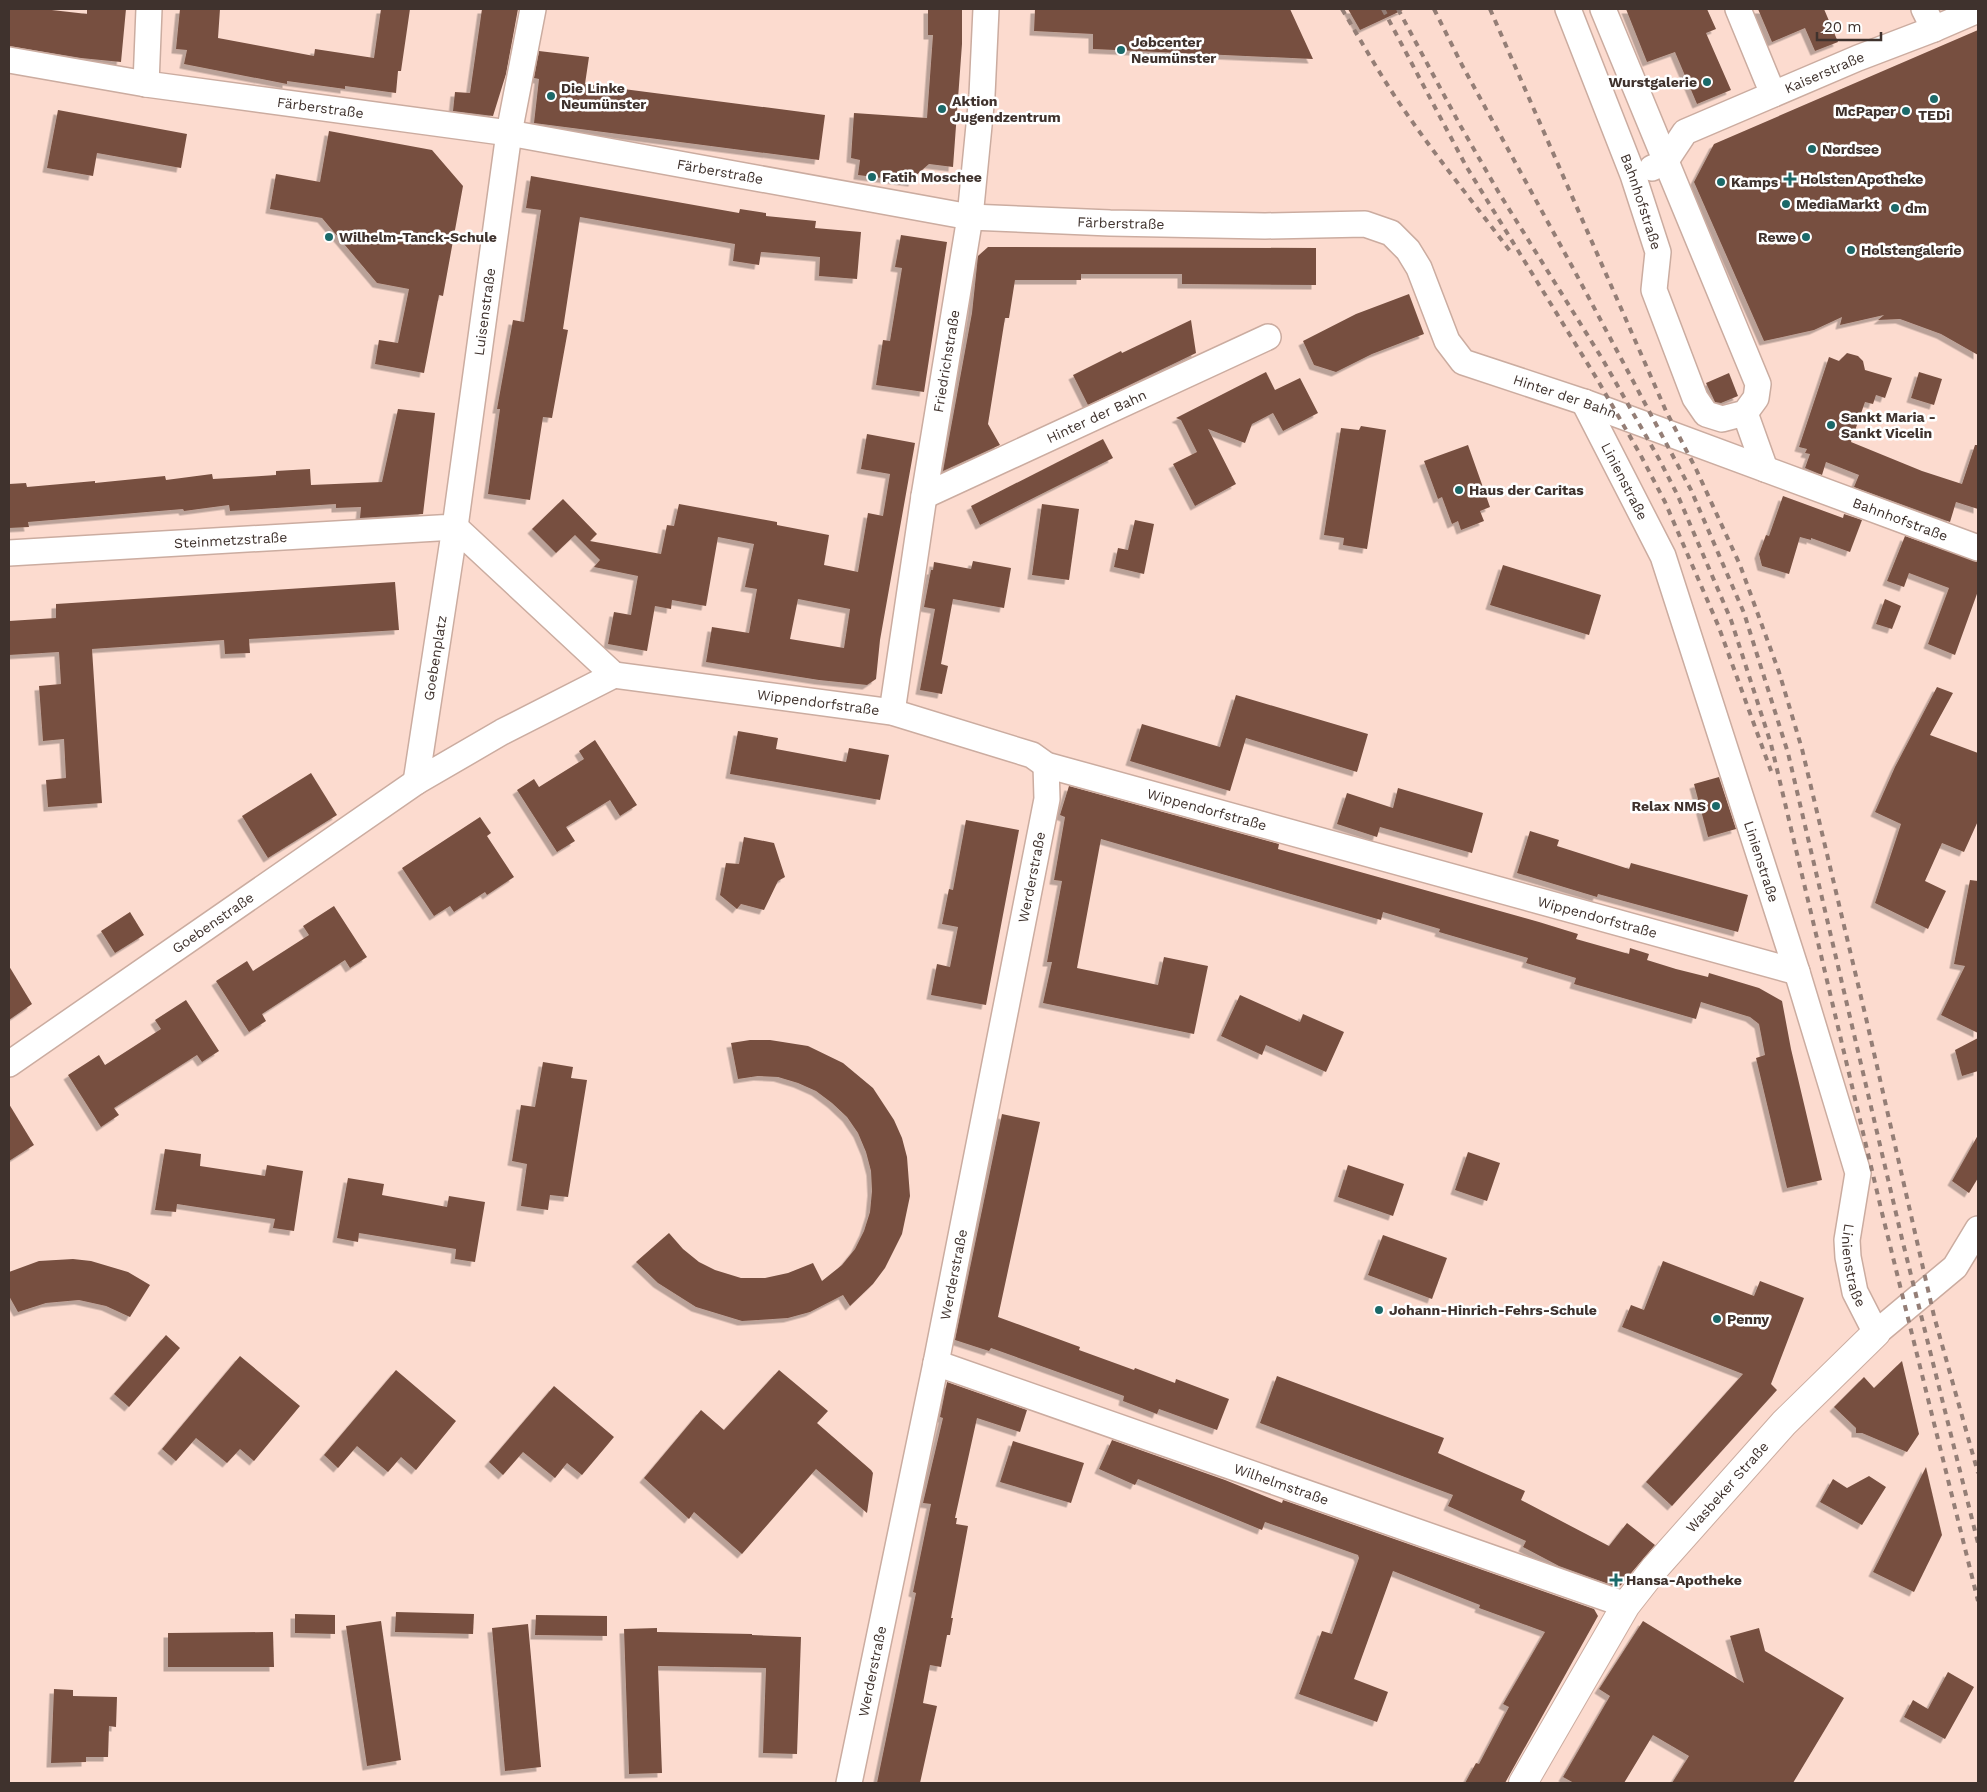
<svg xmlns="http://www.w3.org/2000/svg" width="1987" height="1792" viewBox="0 0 1987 1792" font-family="'Work Sans',sans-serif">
<defs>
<filter id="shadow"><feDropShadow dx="-4.5" dy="4.5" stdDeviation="0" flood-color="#0004"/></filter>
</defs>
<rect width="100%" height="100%" fill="#fcdbcf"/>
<g fill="#775041" fill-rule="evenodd" filter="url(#shadow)">
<path d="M9,9H43L87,14V9H126L121,62L81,58L9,46Z"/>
<path d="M180,9H220L218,38L314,56L315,49L374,58L381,9H410L401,71H398L396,93L345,86V89L287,81V84L184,64L187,50L176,49Z"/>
<path d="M482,9H518L506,74L493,116L453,111L455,92L470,93Z"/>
<path d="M928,9H962V44L953,167L929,164L914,177L913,182L858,175L860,160L851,158L854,113L927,118L933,35H928Z"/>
<path d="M1035,9H1290L1313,59L1093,49V34L1034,31Z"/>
<path d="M1348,9H1405L1360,30Z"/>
<path d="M1626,9H1707L1716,29L1706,33L1731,90L1697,104L1675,52L1647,62Z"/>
<path d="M1758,9H1824L1838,42L1815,51L1805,28L1772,42Z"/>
<path d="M1978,30V355L1941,334L1900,319L1878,320L1884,315L1840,325L1842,317L1814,330L1764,341L1694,182L1714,144Z"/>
<path d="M539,51L589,57L585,84L825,115L819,160L534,123L539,79L534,78Z"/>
<path d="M58,110L187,134L181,168L97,153L93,176L47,168Z"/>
<path d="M329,131L432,150L463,186L443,296L439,295L424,373L375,364L379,340L398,343L409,289L377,283L322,218L270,209L276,174L320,182Z"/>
<path d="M531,176L739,213L740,209L766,213V216L816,221L815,228L861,232L857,279L819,276L820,257L761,252L759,265L733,261L735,244L580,217L563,329L568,330L552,418L543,417L530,500L488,494L500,409H497L513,320L524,322L541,210L526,208Z"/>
<path d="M901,235L947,242L924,392L876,385L883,340L890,341L902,268L895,267Z"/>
<path d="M988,247L1316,248V285L1182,284V274H1081V280H1015L1009,318H1005L988,424L1000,445L943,471L972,313L978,256Z"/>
<path d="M1409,294L1424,334L1372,354L1336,372L1314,365L1303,341L1356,314Z"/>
<path d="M1191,320L1196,353L1088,405L1073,375L1121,351L1122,353Z"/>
<path d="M1847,353L1858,356L1863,361L1865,370L1892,378L1885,398L1876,395L1873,404L1865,402L1851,442L1922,471L1962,484L1975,445H1978V509L1956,502L1950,522L1854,487L1859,475L1826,462L1822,475L1805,468L1810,454L1805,453L1807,449L1799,447L1829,357L1839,361Z"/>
<path d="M1266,372L1275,390L1300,378L1318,413L1283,431L1273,413L1252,424L1245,443L1208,429L1236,484L1195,506L1173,464L1197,452L1181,420L1176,418Z"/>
<path d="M1919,372L1942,379L1934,405L1911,398Z"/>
<path d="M1729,373L1738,396L1721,403L1715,402L1706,383Z"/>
<path d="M398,409L435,413L423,514L360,518L361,507L336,508V504L230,511L229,505L184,511L183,509L28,522L29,527L9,528V484L26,483L27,487L95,481V483L165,476L166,480L212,474L213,479L276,475V471L310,469L311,485L382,482Z"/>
<path d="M1361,426L1386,430L1367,549L1343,545L1344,538L1324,535L1341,428L1359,430Z"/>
<path d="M867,434L915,443L880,640L876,679L867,685L819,680L706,662L712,627L749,633L757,589L745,587L754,544L718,537L706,606L672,600L671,609L655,606L647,651L608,644L614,612L631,615L638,576L594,567L600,560L575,535L556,553L532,529L563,499L597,534L590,541L661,554L667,525L674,526L679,504L777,522V525L829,535L824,565L858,572L868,513L883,516L890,474L861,469ZM798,599L850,609L844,648L790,639Z"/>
<path d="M1103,439L1113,458L980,525L971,506Z"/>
<path d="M1468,445L1490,507L1480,511L1484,521L1461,530L1458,521L1452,524L1442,497L1438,499L1424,461Z"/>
<path d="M1783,496L1843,518L1844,514L1862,520L1850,552L1811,538V540L1800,537L1789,574L1762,566L1759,554L1766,535L1769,536Z"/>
<path d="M1042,504L1079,509L1069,580L1032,575Z"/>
<path d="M1135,520L1154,524L1144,574L1114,567L1118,548L1128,550Z"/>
<path d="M1905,536L1978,562V591L1955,655L1928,644L1949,588L1909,573L1904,587L1887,581Z"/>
<path d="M973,561L1011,568L1004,608L953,599L941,664L948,666L942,694L920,690L935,609L924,607L931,570H933L934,562L971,569Z"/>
<path d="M1503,565L1601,595L1589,635L1490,605Z"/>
<path d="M395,582L399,630L249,639L250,653L225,654L224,640L92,649L102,803L48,807L46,780L66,778L64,739L43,741L39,686L61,684L59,652L9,655V621L56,618V604Z"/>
<path d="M1885,599L1901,606L1892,629L1876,624Z"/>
<path d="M1937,687L1953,693L1930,735L1978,753V821L1964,852L1942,843L1925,881L1946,891L1928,929L1875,903L1901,824L1875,812L1895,767Z"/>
<path d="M1236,695L1368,734L1357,772L1246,738L1230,791L1130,761L1142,724L1220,747Z"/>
<path d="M738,731L778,738L776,749L846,762L849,748L889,755L880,800L730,774Z"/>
<path d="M595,740L637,805L620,816L610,800L566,827L575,841L557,852L517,790L534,779L539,787L584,759L579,751Z"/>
<path d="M311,773L337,815L268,858L242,816Z"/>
<path d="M1719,777L1736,829L1708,837L1694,784Z"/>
<path d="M1069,786L1279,844L1278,849L1539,922L1578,934L1576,939L1629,954L1630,948L1649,954L1647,960L1676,969L1708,977L1709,973L1759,988L1782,1001L1791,1049L1822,1180L1787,1188L1756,1058L1765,1055L1759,1024L1750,1017L1701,1002L1696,1019L1574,984L1576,978L1526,963L1528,958L1439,932L1440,929L1383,912L1381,920L1101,839L1077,968L1158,985L1164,957L1208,966L1194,1034L1043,1003L1052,962H1047L1062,881L1054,880L1065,817L1060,815Z"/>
<path d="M1398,788L1483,813L1472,853L1380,827L1377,837L1337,824L1347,793L1393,808Z"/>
<path d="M480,817L491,833L487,836L514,877L487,895L485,892L454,912L450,906L434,916L402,868Z"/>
<path d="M966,820L1019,830L986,1005L931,995L937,964L950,967L958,927L942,924L949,889L953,890Z"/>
<path d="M1530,831L1559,840L1557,846L1629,869L1631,863L1748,895L1738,932L1598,894L1597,897L1517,873Z"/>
<path d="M744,837L774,843L785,877L778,881L764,910L741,904L737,909L720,895L726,863L739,864Z"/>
<path d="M1970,880L1978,881V1033L1941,1015L1965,966L1954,964Z"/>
<path d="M334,906L367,957L350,968L345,960L262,1014L266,1021L249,1032L216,981L247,961L253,971L309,935L303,926Z"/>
<path d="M130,912L144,935L115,953L101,931Z"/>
<path d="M9,966L32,1004L9,1020Z"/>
<path d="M1240,995L1300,1022L1303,1014L1344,1032L1326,1072L1266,1045L1262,1055L1221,1036Z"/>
<path d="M186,1000L219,1051L202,1062L197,1055L114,1108L119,1115L101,1127L68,1075L99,1055L105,1065L161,1029L155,1020Z"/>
<path d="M1978,1038V1071L1962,1076L1955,1050Z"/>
<path d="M750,1040H770L808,1046L843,1063L873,1088L894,1120L902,1138L907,1157L910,1196L902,1234L885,1268L873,1284L850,1306L843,1295L810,1312L788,1318L742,1321L696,1307L658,1283L636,1262L669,1233L683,1249L699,1262L715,1270L741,1278H765L788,1273L813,1263L822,1281L842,1265L855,1249L864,1231L870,1212L872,1191L871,1171L866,1152L858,1133L847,1117L832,1103L816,1091L798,1083L778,1077L758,1076L738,1079L731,1043Z"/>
<path d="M543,1062L573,1067L571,1078L587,1080L568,1197L550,1195L548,1210L521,1206L527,1164L512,1161L521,1105L535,1107Z"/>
<path d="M9,1104L34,1145L9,1161Z"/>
<path d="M1002,1114L1040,1122L998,1317L1080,1347L1079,1350L1134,1370L1135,1368L1175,1383L1176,1379L1229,1399L1217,1430L1159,1409L1157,1414L1123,1401L1124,1396L1069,1376L991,1348L989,1351L955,1340Z"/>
<path d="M1978,1135V1178L1969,1193L1952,1181Z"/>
<path d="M165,1149L201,1154L200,1166L265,1176L267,1165L303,1171L294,1231L273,1228L275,1219L177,1204L176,1212L155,1210Z"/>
<path d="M1468,1152L1500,1163L1487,1201L1455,1190Z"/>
<path d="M1348,1165L1404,1184L1393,1216L1338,1197Z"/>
<path d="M348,1178L384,1184L382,1195L447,1207L449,1196L485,1202L475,1262L455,1259L456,1249L359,1233L358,1242L337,1238Z"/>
<path d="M1383,1235L1447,1258L1432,1299L1368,1275Z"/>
<path d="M73,1259L91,1261L128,1272L150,1285L130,1317L106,1306L79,1300L46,1303L18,1312L9,1296V1272L39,1261Z"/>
<path d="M1663,1261L1754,1296L1760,1281L1804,1298L1771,1384L1777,1390L1672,1506L1646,1482L1743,1374L1622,1327L1631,1305L1644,1310Z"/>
<path d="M166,1335L180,1348L129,1407L114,1394Z"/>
<path d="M240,1356L300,1406L254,1461L240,1449L227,1463L196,1438L176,1461L162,1449Z"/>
<path d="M1902,1361L1919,1434L1907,1452L1862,1433H1856V1428L1834,1407L1864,1377L1874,1388Z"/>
<path d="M396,1370L456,1421L416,1470L401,1457L388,1472L357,1446L338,1468L324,1455Z"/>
<path d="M779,1370L828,1411L817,1423L871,1470L873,1473L867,1513L816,1469L742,1554L694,1512L689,1519L644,1478L701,1410L724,1430Z"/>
<path d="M1277,1376L1444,1438L1438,1453L1525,1491L1521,1500L1609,1546L1627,1523L1655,1545L1621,1585L1617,1587L1559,1566L1523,1547L1526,1541L1448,1506L1453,1495L1260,1423Z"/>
<path d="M947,1382L1027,1410L1020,1432L977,1418L955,1518H957L956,1524L968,1526L951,1618H953L950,1635H947L941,1667L930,1665L923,1703L937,1706L920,1783H877L916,1593L913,1592L931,1504L923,1503L943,1418L940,1417Z"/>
<path d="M554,1386L614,1437L582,1475L567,1463L555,1478L523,1452L503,1475L489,1462Z"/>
<path d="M1112,1440L1225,1480L1282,1503L1283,1500L1594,1609L1598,1616L1505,1783H1465L1476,1763L1479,1764L1509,1707L1503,1704L1545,1632L1479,1608L1480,1605L1393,1571L1354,1679L1388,1692L1377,1722L1299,1694L1322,1631L1332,1634L1359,1558L1358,1555L1265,1522L1262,1530L1138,1479L1135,1485L1099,1469Z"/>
<path d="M1013,1441L1084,1463L1071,1503L1000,1482Z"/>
<path d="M1926,1467L1942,1535L1914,1592L1873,1572Z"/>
<path d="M1869,1476L1886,1487L1862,1525L1820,1502L1833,1479L1847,1488Z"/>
<path d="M396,1612L474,1614L473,1634L395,1632Z"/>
<path d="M295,1614L335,1615V1634L295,1633Z"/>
<path d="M536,1615L607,1616V1636L535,1635Z"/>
<path d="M381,1621L401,1760L367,1766L346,1626Z"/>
<path d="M1643,1621L1744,1683L1730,1636L1759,1628L1765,1651L1844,1698L1793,1783H1672L1689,1756L1653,1735L1624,1783H1574L1563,1777L1610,1696L1599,1689Z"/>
<path d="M528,1624L541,1767L505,1771L492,1628Z"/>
<path d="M657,1628V1632L752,1634V1635L801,1637L797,1754L763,1753L766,1668L658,1666L662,1773L629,1774L624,1629Z"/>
<path d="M273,1632L274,1667H168V1633Z"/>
<path d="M1948,1672L1974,1687L1945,1739L1904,1717L1913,1700L1928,1709Z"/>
<path d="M54,1689L73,1690V1696L117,1697L116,1727L109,1726L108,1757H86V1762L51,1763Z"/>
</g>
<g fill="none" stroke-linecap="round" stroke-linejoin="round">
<g stroke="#cbaca0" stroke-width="28">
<g id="minor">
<path id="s1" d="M1568,9L1633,175L1658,252L1654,290L1695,398L1706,414L1722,419L1745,413L1756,398L1758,384L1603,9"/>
<path d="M1738,9L1773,94"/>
<path d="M1924,9L1934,29"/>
<path id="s2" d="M9,60L146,84L509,133L970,217L1110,223L1265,226L1365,224L1391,233L1408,250L1419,268L1447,341L1463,362L1584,402L1978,548"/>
<path d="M146,84L149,9"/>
<path id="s3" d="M1652,168L1665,162L1685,132L1858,58L1934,29L1978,10"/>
<path id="s4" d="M1584,402L1663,556L1797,972L1858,1173L1847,1240L1848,1257L1855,1292L1876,1333L1955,1267L1978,1229"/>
<path d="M1745,413L1765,469"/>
<path id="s5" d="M924,496L1268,337"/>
<path d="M455,527L614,675L502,732L416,782Z"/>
<path id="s6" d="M9,553L455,527L509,133L533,9"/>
<path id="s7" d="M614,675L892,712L1032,755L1046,765L1797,972"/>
<path id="s8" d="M892,712L924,496L970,217L982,95L986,9"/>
<path id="s9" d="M9,1064L416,782"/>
<path id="s10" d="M936,1363L1626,1605"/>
<path id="s11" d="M849,1783L936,1363L1047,799L1046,765"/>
</g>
</g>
<g stroke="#cbaca0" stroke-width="30">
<g id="tertiary">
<path id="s12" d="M1523,1783L1626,1605L1655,1568L1784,1423L1876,1333"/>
</g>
</g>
<use href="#minor" stroke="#fff" stroke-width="25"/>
<use href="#tertiary" stroke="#fff" stroke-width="28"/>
<g stroke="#947e76" stroke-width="4" stroke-dasharray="6 6" stroke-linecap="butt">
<path d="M1342,9C1361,41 1379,73 1400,104C1434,154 1473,202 1510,251"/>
<path d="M1383,9L1466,166L1597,379L1640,454L1665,502L1718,625L1771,771"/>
<path d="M1398,9L1460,125L1499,193L1603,360L1659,459L1678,496L1731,620L1771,744L1883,1217L1978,1601"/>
<path d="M1434,9L1462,65L1574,270L1691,490L1744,613L1788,753L1903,1243L1978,1543"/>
<path d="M1490,9L1666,411L1696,469L1740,565L1779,672L1802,749L1866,1018L1934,1316L1978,1473"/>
</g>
</g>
<g fill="#1b6969" stroke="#fff" stroke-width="2">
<circle cx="1121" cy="50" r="5"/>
<circle cx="1707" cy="82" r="5"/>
<circle cx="551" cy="96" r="5"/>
<circle cx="1934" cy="99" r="5"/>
<circle cx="942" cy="109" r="5"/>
<circle cx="1906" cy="111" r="5"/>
<circle cx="1812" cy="149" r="5"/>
<circle cx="872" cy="177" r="5"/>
<path d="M1787.5 171.5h5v5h5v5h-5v5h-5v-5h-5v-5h5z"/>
<circle cx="1721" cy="182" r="5"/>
<circle cx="1786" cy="204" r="5"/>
<circle cx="1895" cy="208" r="5"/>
<circle cx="329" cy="237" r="5"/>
<circle cx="1806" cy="237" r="5"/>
<circle cx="1851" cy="250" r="5"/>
<circle cx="1831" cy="425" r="5"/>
<circle cx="1459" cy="490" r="5"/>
<circle cx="1716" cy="806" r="5"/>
<circle cx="1379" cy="1310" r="5"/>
<circle cx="1717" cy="1319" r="5"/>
<path d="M1613.5 1572.5h5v5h5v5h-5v5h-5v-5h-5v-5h5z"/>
</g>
<g text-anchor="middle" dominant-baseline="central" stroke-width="5" stroke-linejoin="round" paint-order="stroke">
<g font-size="14" font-weight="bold" fill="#3f322d" stroke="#fff" text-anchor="start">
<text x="1131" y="42">Jobcenter<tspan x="1131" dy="16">Neumünster</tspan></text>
<text x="1697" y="82" text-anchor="end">Wurstgalerie</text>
<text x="561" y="88">Die Linke<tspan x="561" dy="16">Neumünster</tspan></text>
<text x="952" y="101">Aktion<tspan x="952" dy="16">Jugendzentrum</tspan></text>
<text x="1896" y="111" text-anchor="end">McPaper</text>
<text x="1934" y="115" text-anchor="middle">TEDi</text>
<text x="1822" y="149">Nordsee</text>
<text x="882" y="177">Fatih Moschee</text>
<text x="1800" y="179">Holsten Apotheke</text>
<text x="1731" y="182">Kamps</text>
<text x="1796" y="204">MediaMarkt</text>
<text x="1905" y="208">dm</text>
<text x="339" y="237">Wilhelm-Tanck-Schule</text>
<text x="1796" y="237" text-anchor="end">Rewe</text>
<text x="1861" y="250">Holstengalerie</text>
<text x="1841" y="417">Sankt Maria -<tspan x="1841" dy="16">Sankt Vicelin</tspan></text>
<text x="1469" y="490">Haus der Caritas</text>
<text x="1706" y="806" text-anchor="end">Relax NMS</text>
<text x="1389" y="1310">Johann-Hinrich-Fehrs-Schule</text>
<text x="1727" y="1319">Penny</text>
<text x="1626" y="1580">Hansa-Apotheke</text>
</g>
<g font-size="14" fill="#3f322d" stroke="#fff">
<text stroke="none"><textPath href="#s3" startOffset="202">Kaiserstraße</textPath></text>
<text stroke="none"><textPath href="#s2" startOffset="315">Färberstraße</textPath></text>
<text stroke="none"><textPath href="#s2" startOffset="720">Färberstraße</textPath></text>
<text stroke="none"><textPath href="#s1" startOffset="206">Bahnhofstraße</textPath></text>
<text stroke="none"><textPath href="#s2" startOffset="1125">Färberstraße</textPath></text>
<text stroke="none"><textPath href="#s6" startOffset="664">Luisenstraße</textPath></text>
<text stroke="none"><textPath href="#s8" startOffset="355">Friedrichstraße</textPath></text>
<text stroke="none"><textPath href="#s2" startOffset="1654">Hinter der Bahn</textPath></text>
<text stroke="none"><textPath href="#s5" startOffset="190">Hinter der Bahn</textPath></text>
<text stroke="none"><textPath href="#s4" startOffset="89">Linienstraße</textPath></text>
<text stroke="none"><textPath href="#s2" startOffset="2011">Bahnhofstraße</textPath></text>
<text stroke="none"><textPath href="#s6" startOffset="222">Steinmetzstraße</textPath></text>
<text transform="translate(435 658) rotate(-81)">Goebenplatz</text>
<text stroke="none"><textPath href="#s7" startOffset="206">Wippendorfstraße</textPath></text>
<text stroke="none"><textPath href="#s7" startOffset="611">Wippendorfstraße</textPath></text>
<text stroke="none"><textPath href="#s4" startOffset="494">Linienstraße</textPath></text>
<text stroke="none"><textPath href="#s11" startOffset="924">Werderstraße</textPath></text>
<text stroke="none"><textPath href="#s7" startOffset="1016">Wippendorfstraße</textPath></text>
<text stroke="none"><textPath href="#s9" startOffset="248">Goebenstraße</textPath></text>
<text stroke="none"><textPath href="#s4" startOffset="914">Linienstraße</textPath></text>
<text stroke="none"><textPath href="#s11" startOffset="519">Werderstraße</textPath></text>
<text stroke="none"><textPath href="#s10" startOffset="366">Wilhelmstraße</textPath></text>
<text stroke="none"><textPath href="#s12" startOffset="361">Wasbeker Straße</textPath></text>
<text stroke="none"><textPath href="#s11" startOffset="114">Werderstraße</textPath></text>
</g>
</g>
<rect width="1987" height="1792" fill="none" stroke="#3f322d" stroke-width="20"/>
<path d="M1817 32v8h64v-8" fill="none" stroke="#3f322d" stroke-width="2.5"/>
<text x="1824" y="32" font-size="15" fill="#3f322d" stroke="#ffffff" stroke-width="4" paint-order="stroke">20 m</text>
</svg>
